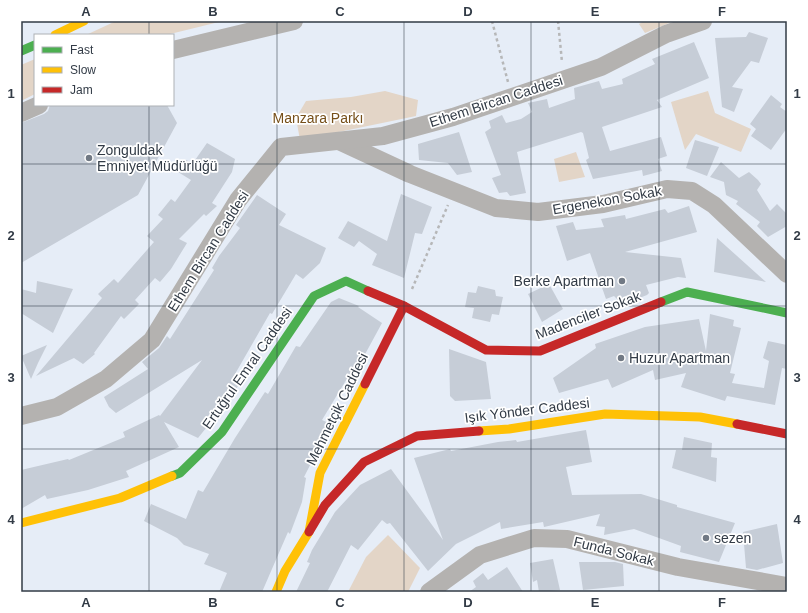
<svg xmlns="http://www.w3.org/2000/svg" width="808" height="613" viewBox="0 0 808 613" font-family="Arial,sans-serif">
<rect width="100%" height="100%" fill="#e6edf7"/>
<g fill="#e3d5c7">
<path d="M116,21H223L166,35H86Z"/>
<path d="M644,21H674L645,33L639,24Z"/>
<path d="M35,59V94L21,101V65Z"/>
<path d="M385,91L418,100L416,116L300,140L296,118L306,101L351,97Z"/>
<path d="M708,91L715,113L751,129L741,152L696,134L685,150L671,102Z"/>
<path d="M576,152L585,177L559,182L554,159Z"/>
<path d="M388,535L420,568L408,592H353L349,590L366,557Z"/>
</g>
<g fill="#c6cdd7">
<path d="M749,32L768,38L759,63L751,61L732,87L743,89L734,112L722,107L715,38L746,37Z"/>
<path d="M694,42L709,78L657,100L662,107L602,127L610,151L661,137L667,156L658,159L662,171L643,176L642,170L593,179L586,160L589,158L583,133L581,132L517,152L526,193L510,196L507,192L499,193L492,178L501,175L485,132L491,128L489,121L502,115L506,123L521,119L532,112L528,103L547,99L549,108L575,99L574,88L599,81L602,89L623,84L622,79L655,64L652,59Z"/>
<path d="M771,95L782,104L780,107L787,112V128L771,150L751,136L756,129L750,124Z"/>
<path d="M50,105H167L177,123L138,195L21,263V123L44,114L48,111Z"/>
<path d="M459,132L472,172L457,175L448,163L419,160L418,144Z"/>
<path d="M695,140L719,147L707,176L686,168Z"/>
<path d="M207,143L235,159L232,172L212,203L217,206L206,216L204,214L179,239L187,243L171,269L160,282L155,278L135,300L139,304L124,319L121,316L94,353L95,354L83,364L74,358L36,376L102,298L98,294L114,279L118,283L154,242L147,236L163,219L158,215L171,199L175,202L191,180L178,172L186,160L193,163Z"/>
<path d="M721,162L739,178L749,172L758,180L761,184L757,190L770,211L777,204L787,214V226L768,237L757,226L760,222L736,204L738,201L726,195L724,182L710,177Z"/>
<path d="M401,194L432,207L422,234L415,233L404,278L372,265L377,254L359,241L354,247L338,238L348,221L387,241Z"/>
<path d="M257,195L286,214L279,225L326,248L320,263L303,279L296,274L272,314L270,313L231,381L238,386L231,397L198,438L164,422L179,447L126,471L129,477L88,490L47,499L45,495L21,509V470L68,459L69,460L125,437L123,432L159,415L160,416L202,360L116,413L109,407L104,397L148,369L142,362L159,348L167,336L170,339L214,270L212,268L219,256L240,228L236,225Z"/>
<path d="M689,206L697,232L625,252L681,258L686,278L678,277L646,285L649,293L647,295L634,300L620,302L614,296L606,299L590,253L567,261L556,226L573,222L576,230L604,227L601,219L625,215L626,219L665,209L668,213Z"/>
<path d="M717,238L766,282L714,272Z"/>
<path d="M37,281L73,289L53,333L21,313V289L36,293Z"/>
<path d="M549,284L563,309L542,322L528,294Z"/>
<path d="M478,286L495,290L496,296L503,297L499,315L492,314L490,322L472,318L474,308L465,307L468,292L476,293Z"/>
<path d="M339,298L359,306L358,307L382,323L357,369L354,367L322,420L331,424L304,477L306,478L302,502L290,534L288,532L262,592H219L227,573L204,564L209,554L184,545L177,538L144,521L151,504L186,519L198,490L203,492L235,438L265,392L268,394L296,346L300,347L331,302Z"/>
<path d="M710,314L734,320L733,326L741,328L730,373L735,374L732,383L764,388L769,361L763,358L768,341L787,345V369L782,368L775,405L727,396L725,401L681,387L686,373L655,380L653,370L612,388L608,379L559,393L553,378L596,348L595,344L645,327L699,319L706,351Z"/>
<path d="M47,345L38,363L31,379L21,356Z"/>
<path d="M449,349L486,362L491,399L455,401L450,396Z"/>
<path d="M586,430L592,462L566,467L572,495L641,494L677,505V507L735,523L719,562L680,552L681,546L634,529L604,535L605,527L596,526L600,514L544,527L543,522L501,529L500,522L456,544L428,571L390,523L387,524L382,520L358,550L351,545L327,592H296L310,563L307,562L312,550L335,512L360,485L391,469L443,540L414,458L450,449L451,451L498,442L516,440L517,442Z"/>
<path d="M684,437L712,443L711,457L717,458L716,482L672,468L676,450H682Z"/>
<path d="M777,524L783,563L757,570L746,568L743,532Z"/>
<path d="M553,559L560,590L539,592L537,580L533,582L530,563Z"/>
<path d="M579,562H615L623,564L624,586L583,590Z"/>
<path d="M507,567L523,592H469L476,587L473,581L483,573L488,580Z"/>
</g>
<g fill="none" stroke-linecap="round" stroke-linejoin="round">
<g stroke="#b6b7b8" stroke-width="2.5" stroke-dasharray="3 3" stroke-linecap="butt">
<path d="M492,21L508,82"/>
<path d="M558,21L562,62"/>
<path d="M412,289L448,205"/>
</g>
<g stroke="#b4b2b0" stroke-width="18">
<path d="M173,50L294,21"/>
<path d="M21,113L39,105"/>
<path d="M339,141L410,174L496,208L538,212L603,204L667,189L692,191L714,205L787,274"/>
<path d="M21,416L57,407L106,379L152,340L238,200L281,147L383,136L453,117L601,67L666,34L703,21"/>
<path d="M429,592L480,555L534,538L567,539L678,567L787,586"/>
</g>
<g stroke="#4caf50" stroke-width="9">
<path d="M21,51L35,45"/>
<path d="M661,302L687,292L787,313"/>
<path d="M172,476L180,473L222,432L314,296L346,281L368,291"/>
</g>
<g stroke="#ffc107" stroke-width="9">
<path d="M55,35L84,21"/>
<path d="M479,431L509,429L605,414L700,417L737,424"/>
<path d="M21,523L120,498L172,476"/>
<path d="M276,592L285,571L309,532L320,473L365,384"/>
</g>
<g stroke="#c62828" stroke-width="9">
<path d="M368,291L404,306L486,350L540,351L661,302"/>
<path d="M365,384L404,306"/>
<path d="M737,424L787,434"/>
<path d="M309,532L325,505L364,462L417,436L479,431"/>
</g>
</g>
<path fill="none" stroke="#323b46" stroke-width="1" stroke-opacity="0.55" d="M149,21V35M277,21V592M404,21V592M531,21V592M659,21V592M149,105V592M21,164H787M21,306H787M21,449H787"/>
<g fill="#717984" stroke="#fff" stroke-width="1.5">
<circle cx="89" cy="158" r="4"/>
<circle cx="622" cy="281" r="4"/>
<circle cx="621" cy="358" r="4"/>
<circle cx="706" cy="538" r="4"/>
</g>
<g text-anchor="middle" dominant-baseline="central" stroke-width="3.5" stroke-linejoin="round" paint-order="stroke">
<g font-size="14" fill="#323b46" stroke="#fff">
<text transform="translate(496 101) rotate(-18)">Ethem Bircan Caddesi</text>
<text transform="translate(607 200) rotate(-10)">Ergenekon Sokak</text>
<text transform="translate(208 251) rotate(-58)">Ethem Bircan Caddesi</text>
<text transform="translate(588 315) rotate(-21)">Madenciler Sokak</text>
<text transform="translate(247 368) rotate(-55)">Ertuğrul Emral Caddesi</text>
<text transform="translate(337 409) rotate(-64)">Mehmetçik Caddesi</text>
<text transform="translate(527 410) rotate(-7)">Işık Yönder Caddesi</text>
<text transform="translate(614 551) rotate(14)">Funda Sokak</text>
</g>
<g font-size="14" fill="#764f19" stroke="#fff">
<text x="318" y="118">Manzara Parkı</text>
</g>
<g font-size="14" fill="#323b46" stroke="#fff" text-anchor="start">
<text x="97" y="150">Zonguldak<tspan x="97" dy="16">Emniyet Müdürlüğü</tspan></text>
<text x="614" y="281" text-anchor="end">Berke Apartman</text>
<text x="629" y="358">Huzur Apartman</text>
<text x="714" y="538">sezen</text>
</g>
</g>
<rect width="808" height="613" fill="none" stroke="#ffffff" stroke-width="44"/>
<rect x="34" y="34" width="140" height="72" fill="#ffffff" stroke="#adb1b5"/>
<rect x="42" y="47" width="20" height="6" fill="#4caf50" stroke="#adb1b5"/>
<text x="70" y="54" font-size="12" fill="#323b46">Fast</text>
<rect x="42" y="67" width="20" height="6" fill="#ffc107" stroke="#adb1b5"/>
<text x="70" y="74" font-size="12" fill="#323b46">Slow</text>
<rect x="42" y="87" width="20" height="6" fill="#c62828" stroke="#adb1b5"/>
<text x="70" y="94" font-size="12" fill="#323b46">Jam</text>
<rect x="22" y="22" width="764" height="569" fill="none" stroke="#323b46" stroke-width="1.5"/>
<g font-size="13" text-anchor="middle" font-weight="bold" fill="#323b46">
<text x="86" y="16">A</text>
<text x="213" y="16">B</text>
<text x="340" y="16">C</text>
<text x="468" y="16">D</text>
<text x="595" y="16">E</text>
<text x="722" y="16">F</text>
<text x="11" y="98">1</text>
<text x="797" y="98">1</text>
<text x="11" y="240">2</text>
<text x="797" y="240">2</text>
<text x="11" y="382">3</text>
<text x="797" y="382">3</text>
<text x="11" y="524">4</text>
<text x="797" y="524">4</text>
<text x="86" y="607">A</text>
<text x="213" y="607">B</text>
<text x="340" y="607">C</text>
<text x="468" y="607">D</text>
<text x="595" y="607">E</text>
<text x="722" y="607">F</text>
</g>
</svg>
